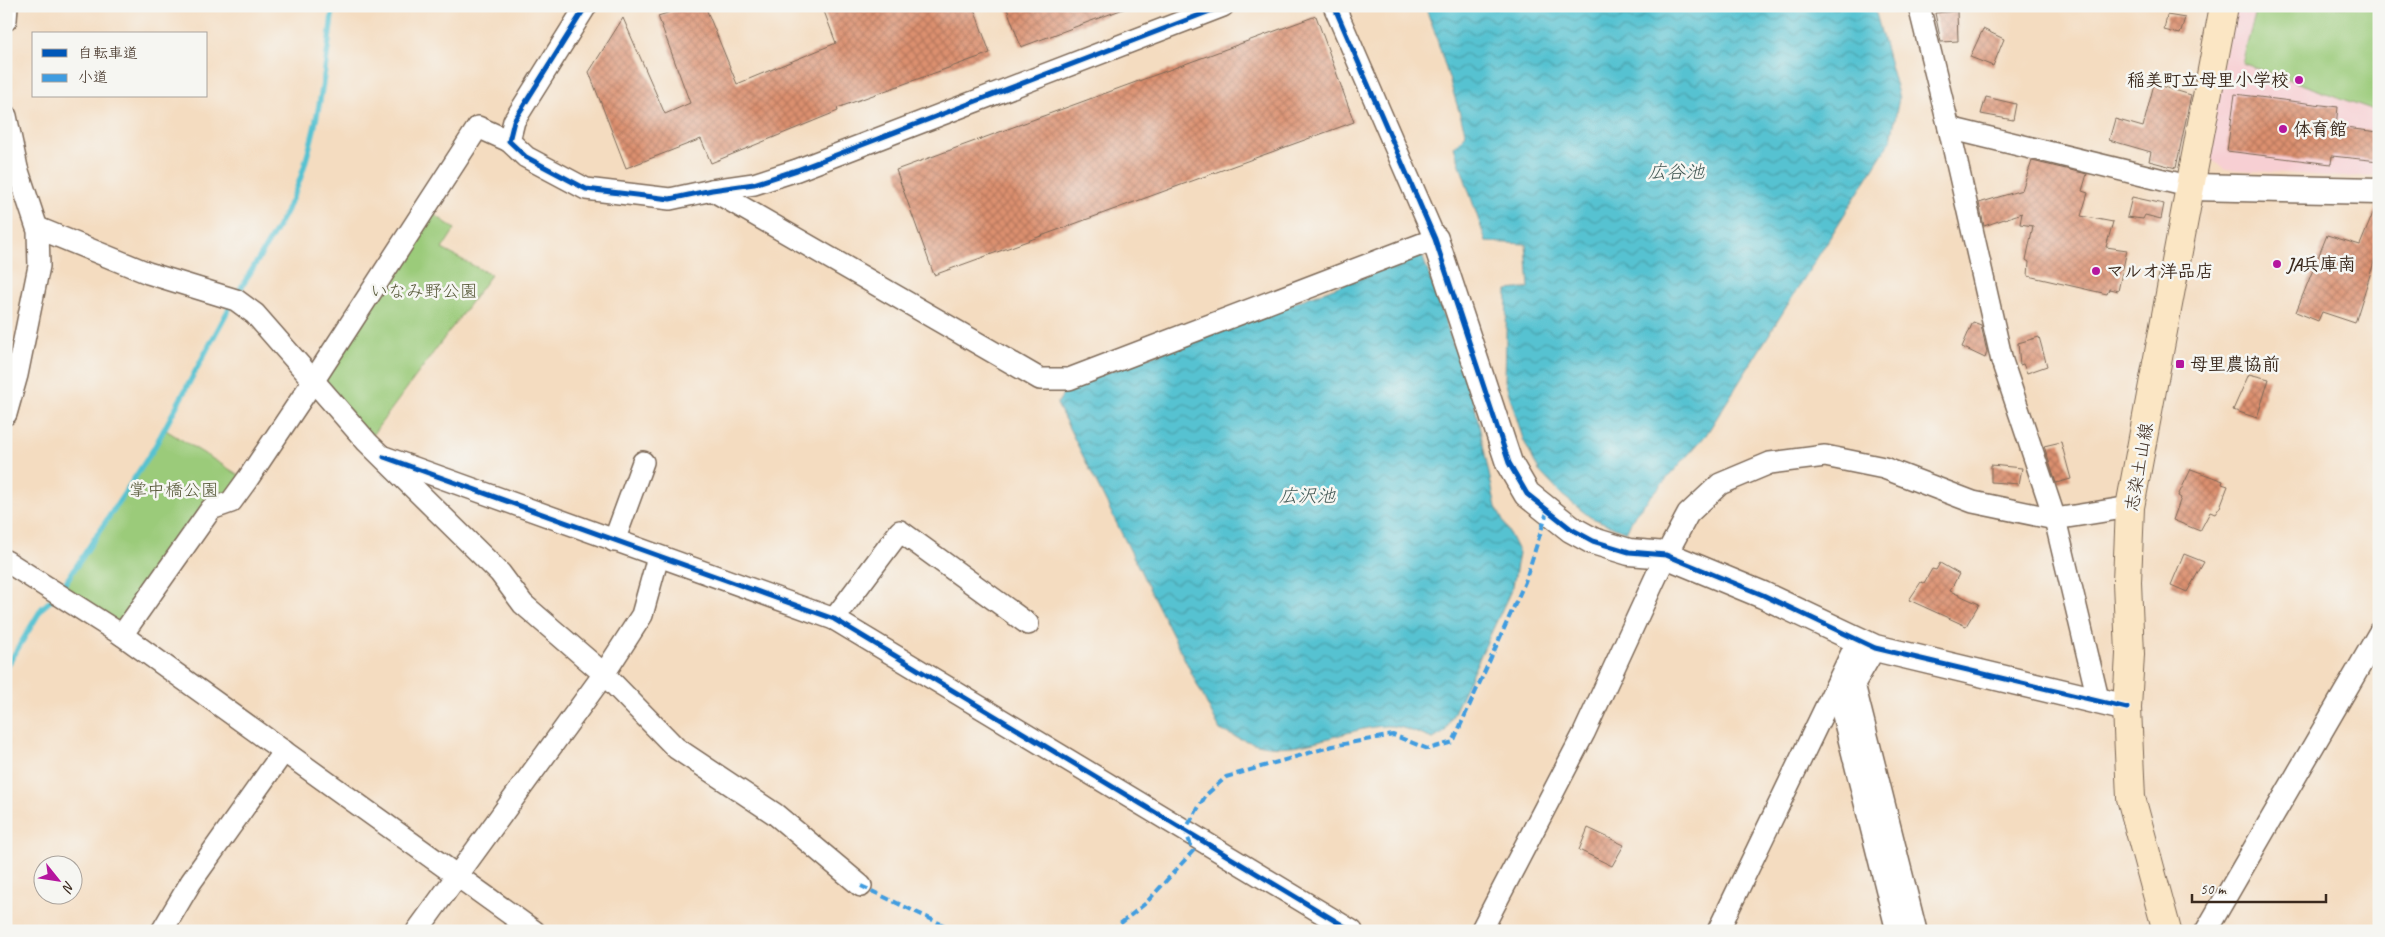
<svg xmlns="http://www.w3.org/2000/svg" width="2385" height="937" viewBox="0 0 2385 937" font-family="Caveat,'Klee One',sans-serif">
<defs>
<pattern id="water-waves" width="16" height="10" patternUnits="userSpaceOnUse" patternTransform="scale(1.25)"><rect width="16" height="10" fill="#57c2d1"/><path d="M0 5q4-4 8 0t8 0" fill="none" stroke="#499ea9"/></pattern>
<pattern id="building-cross-hatch" width="8" height="8" patternUnits="userSpaceOnUse" patternTransform="scale(1.25)"><rect width="8" height="8" fill="#dc9070"/><path d="M0 0l8 8M0 8l8-8" fill="none" stroke="#b4765b"/></pattern>
</defs>
<rect width="100%" height="100%" fill="#f6f6f2"/>
<filter id="ink" filterUnits="userSpaceOnUse"><feTurbulence type="fractalNoise" baseFrequency=".02" numOctaves="2"/><feDisplacementMap in="SourceGraphic" scale="10" xChannelSelector="R" yChannelSelector="G"/><feConvolveMatrix kernelMatrix="1 2 1 2 8 2 1 2 1" color-interpolation-filters="sRGB"/></filter>
<filter id="wash" filterUnits="userSpaceOnUse"><feTurbulence type="fractalNoise" baseFrequency=".0096" numOctaves="4" result="noise"/><feDisplacementMap in="SourceGraphic" scale="20" xChannelSelector="R" yChannelSelector="G"/><feGaussianBlur stdDeviation="1.12" result="paint"/><feColorMatrix in="noise" values="0 0 0 0 0 0 0 0 0 0 0 0 0 0 0 0 0 1.4 0 .05"/><feComposite in="paint" operator="in"/></filter>
<g filter="url(#wash)">
<rect width="100%" height="100%" fill="#f4dcc0"/>
<path fill="#f7cfd3" d="M2236,6H2379V175L2343,177L2225,169L2203,154Z"/>
<g fill="#9bcb7a" stroke="#6b7a4c">
<path d="M2244,6H2379V106L2377,111L2242,63L2256,11L2244,8Z"/>
<path d="M425,208L455,229L442,249L491,275L367,442L314,380Z"/>
<path d="M164,429L247,480L211,510L122,635L58,594Z"/>
</g>
<g fill="url(#water-waves)" stroke="#497678">
<path d="M1425,6H1874L1899,98L1891,140L1706,435L1635,514L1626,532L1590,517L1562,495L1539,471L1523,439L1505,381L1507,290L1529,288L1526,244L1486,242L1454,147L1466,134L1435,33Z"/>
<path d="M1422,255L1475,406L1496,507L1519,553L1513,586L1445,732L1433,739C1421,735 1405,727 1392,726C1377,725 1358,730 1343,734C1291,749 1270,754 1220,730L1057,404L1068,387Z"/>
</g>
<g fill="none" stroke-linecap="round" stroke-linejoin="round">
<g stroke="#57c2d1" stroke-width="5.5">
<path d="M237,295C260,254 291,213 304,167C320,115 327,60 333,6"/>
<path d="M60,591L153,450L232,303"/>
<path d="M6,668L42,608L54,598"/>
</g>
</g>
<g id="blocks">
<g fill="url(#building-cross-hatch)">
<path d="M689,6H705L737,84L836,43L822,6H973L990,53L837,108L838,111L711,163L701,139L626,168L589,72L623,18L665,114L690,103L658,16Z"/>
<path d="M1006,6H1126V8L1021,47Z"/>
<path d="M1957,11L1958,41L1941,42L1935,13Z"/>
<path d="M2167,15L2185,18L2180,34L2164,30Z"/>
<path d="M1316,16L1354,122L934,275L896,170Z"/>
<path d="M1983,29L2004,39L1993,66L1970,57Z"/>
<path d="M2154,84L2191,95L2176,168L2149,161L2151,152L2109,140L2115,119L2143,127Z"/>
<path d="M2235,94L2338,107L2336,127L2379,132V161L2332,156L2331,164L2227,151Z"/>
<path d="M1986,97L2016,104L2013,120L1981,114Z"/>
<path d="M2032,161L2087,174L2082,191L2088,193L2081,216L2113,222L2106,247L2127,250L2118,291L2109,289L2107,294L2028,276L2029,262L2026,260L2033,226L2020,224L2022,213L1984,226L1979,203L2022,190Z"/>
<path d="M2132,197L2164,204L2161,219L2145,215L2143,219L2127,217Z"/>
<path d="M2376,206H2379V246L2355,323L2322,312L2318,321L2296,312L2327,235L2360,245Z"/>
<path d="M1973,322L1981,325L1987,352L1985,358L1962,347Z"/>
<path d="M2039,337L2047,366L2027,373L2023,364L2020,365L2018,343Z"/>
<path d="M2249,374L2269,379L2257,418L2233,410Z"/>
<path d="M2061,442L2071,479L2056,483L2044,446Z"/>
<path d="M1991,465L2022,468L2019,484L1991,482Z"/>
<path d="M2191,469L2223,481L2222,484L2228,486L2220,507L2215,514L2210,512L2200,531L2173,520L2181,498L2178,496Z"/>
<path d="M2184,554L2204,562L2187,592L2171,585Z"/>
<path d="M1940,563L1959,574L1950,591L1979,604L1966,626L1909,600L1921,582L1924,583L1932,569L1936,570Z"/>
<path d="M1588,828L1624,845L1612,866L1579,850Z"/>
</g>
</g>
</g>
<g filter="url(#ink)">
<use href="#blocks" fill-opacity="0" stroke="#7c6857" stroke-width="1"/>
<g fill="none" stroke-linecap="round" stroke-linejoin="round">
<g stroke="#7c6857" stroke-width="24">
<g id="minor">
<path d="M586,6L514,121L509,141L526,157L586,189L670,199L712,190L754,184L797,170L1223,6"/>
<path d="M1919,6L1949,128L2002,361L2055,519L2099,703"/>
<path d="M6,20L7,6"/>
<path d="M6,116L17,168L38,231L39,266L17,375L6,414"/>
<path d="M1949,128L2192,187"/>
<path d="M712,190L1040,379H1069L1435,239L1334,6"/>
<path d="M38,228L148,273L236,300L255,314L367,442L500,573L523,604L604,674L676,748L775,814L861,886"/>
<path d="M384,457L834,619L1352,931"/>
<path d="M614,541L643,462"/>
<path d="M6,561L122,635L534,931"/>
<path d="M834,619L900,531L1028,624"/>
<path d="M122,635L211,509L231,502L247,480L314,380L478,127L509,141"/>
<path d="M1875,648L1854,684L1916,931"/>
<path d="M1836,687L1897,931"/>
<path d="M162,931L191,882L284,751"/>
<path d="M417,931L604,674L642,615L658,557"/>
<path d="M1481,931L1584,733L1666,555L1688,514L1720,484L1770,463L1825,456L1884,468L1973,502L2055,519L2130,507"/>
<path d="M1718,931L1858,640"/>
<path d="M2206,931L2379,633"/>
</g>
</g>
<g stroke="#7c6857" stroke-width="29">
<g id="tertiary">
<path d="M2192,187L2379,191"/>
<path d="M1435,239L1509,463L1527,494L1571,529L1593,541L1629,552L1666,555L1763,595L1875,648L2127,708"/>
</g>
</g>
<g stroke="#7c6857" stroke-width="30">
<path id="secondary" d="M2167,931L2131,798L2127,708L2130,654L2127,582L2130,507L2224,6"/>
</g>
<use href="#minor" stroke="#fff" stroke-width="21"/>
<use href="#tertiary" stroke="#fff" stroke-width="26"/>
<use href="#secondary" stroke="#fbe6c4" stroke-width="28"/>
<g stroke="#3f9ce0" stroke-width="4" stroke-dasharray="8 4" stroke-linecap="butt">
<path d="M861,886L956,931"/>
<path d="M1111,931L1146,903L1193,851L1185,830L1206,795L1226,777L1333,746L1393,735L1428,749L1453,742L1525,582L1547,512"/>
</g>
<g stroke="#f6f6f2" stroke-width="8">
<g id="cycleway">
<path d="M586,6L514,121L509,141L526,157L586,189L670,199L712,190L754,184L797,170L1223,6"/>
<path d="M1334,6L1435,239L1509,463L1527,494L1571,529L1593,541L1629,552L1666,555L1763,595L1875,648L2127,708"/>
<path d="M384,457L834,619L1352,931"/>
</g>
</g>
<use href="#cycleway" stroke="#0057b8" stroke-width="5"/>
</g>
</g>
<g fill="#b5179e" stroke="#f6f6f2" stroke-width="2">
<circle cx="2299" cy="80" r="5"/>
<circle cx="2283" cy="129" r="5"/>
<circle cx="2277" cy="264" r="5"/>
<circle cx="2096" cy="271" r="5"/>
<rect x="2175" y="359" width="10" height="10" rx="2.5"/>
</g>
<g text-anchor="middle" dominant-baseline="central" stroke-width="5" stroke-linejoin="round" paint-order="stroke">
<g font-size="18" font-weight="bold" fill="#3b2a1e" stroke="#f6f6f2" text-anchor="start">
<text x="2289" y="80" text-anchor="end">稲美町立母里小学校</text>
<text x="2293" y="129">体育館</text>
<text x="2287" y="264">JA兵庫南</text>
<text x="2106" y="271">マルオ洋品店</text>
<text x="2190" y="364">母里農協前</text>
</g>
<g font-size="18" fill="#585a3a" stroke="#f6f6f2">
<text x="424" y="291">いなみ野公園</text>
<text x="174" y="490">掌中橋公園</text>
</g>
<g font-size="18" fill="#3b2a1e" stroke="#f6f6f2">
<text transform="translate(2139 467) rotate(-80)">志染土山線</text>
</g>
<g font-size="19" font-style="italic" fill="#435854" stroke="#f6f6f2">
<text x="1676" y="172">広谷池</text>
<text x="1307" y="496">広沢池</text>
</g>
</g>
<rect width="2385" height="937" fill="none" stroke="#f6f6f2" stroke-width="25"/>
<rect x="32" y="32" width="175" height="65" fill="#f6f6f2" stroke="#aba49d"/>
<rect x="42" y="49" width="25" height="8" fill="#0057b8" stroke="#aba49d"/>
<text x="78" y="58" font-size="15" fill="#3b2a1e">自転車道</text>
<rect x="42" y="74" width="25" height="8" fill="#3f9ce0" stroke="#aba49d"/>
<text x="78" y="82" font-size="15" fill="#3b2a1e">小道</text>
<g transform="translate(58 880) rotate(120)"><circle r="24" fill="#f6f6f2" stroke="#aba49d"/>
<path d="M0-4L9 19L0 12L-9 19Z" fill="#b5179e"/>
<text y="-8" font-size="14" font-weight="bold" text-anchor="middle" fill="#3b2a1e">N</text>
</g>
<path d="M2192 894v8h134v-8" fill="none" stroke="#3b2a1e" stroke-width="2.5"/>
<text x="2200" y="894" font-size="15" fill="#3b2a1e" stroke="#f6f6f2" stroke-width="4" paint-order="stroke">50 m</text>
</svg>
